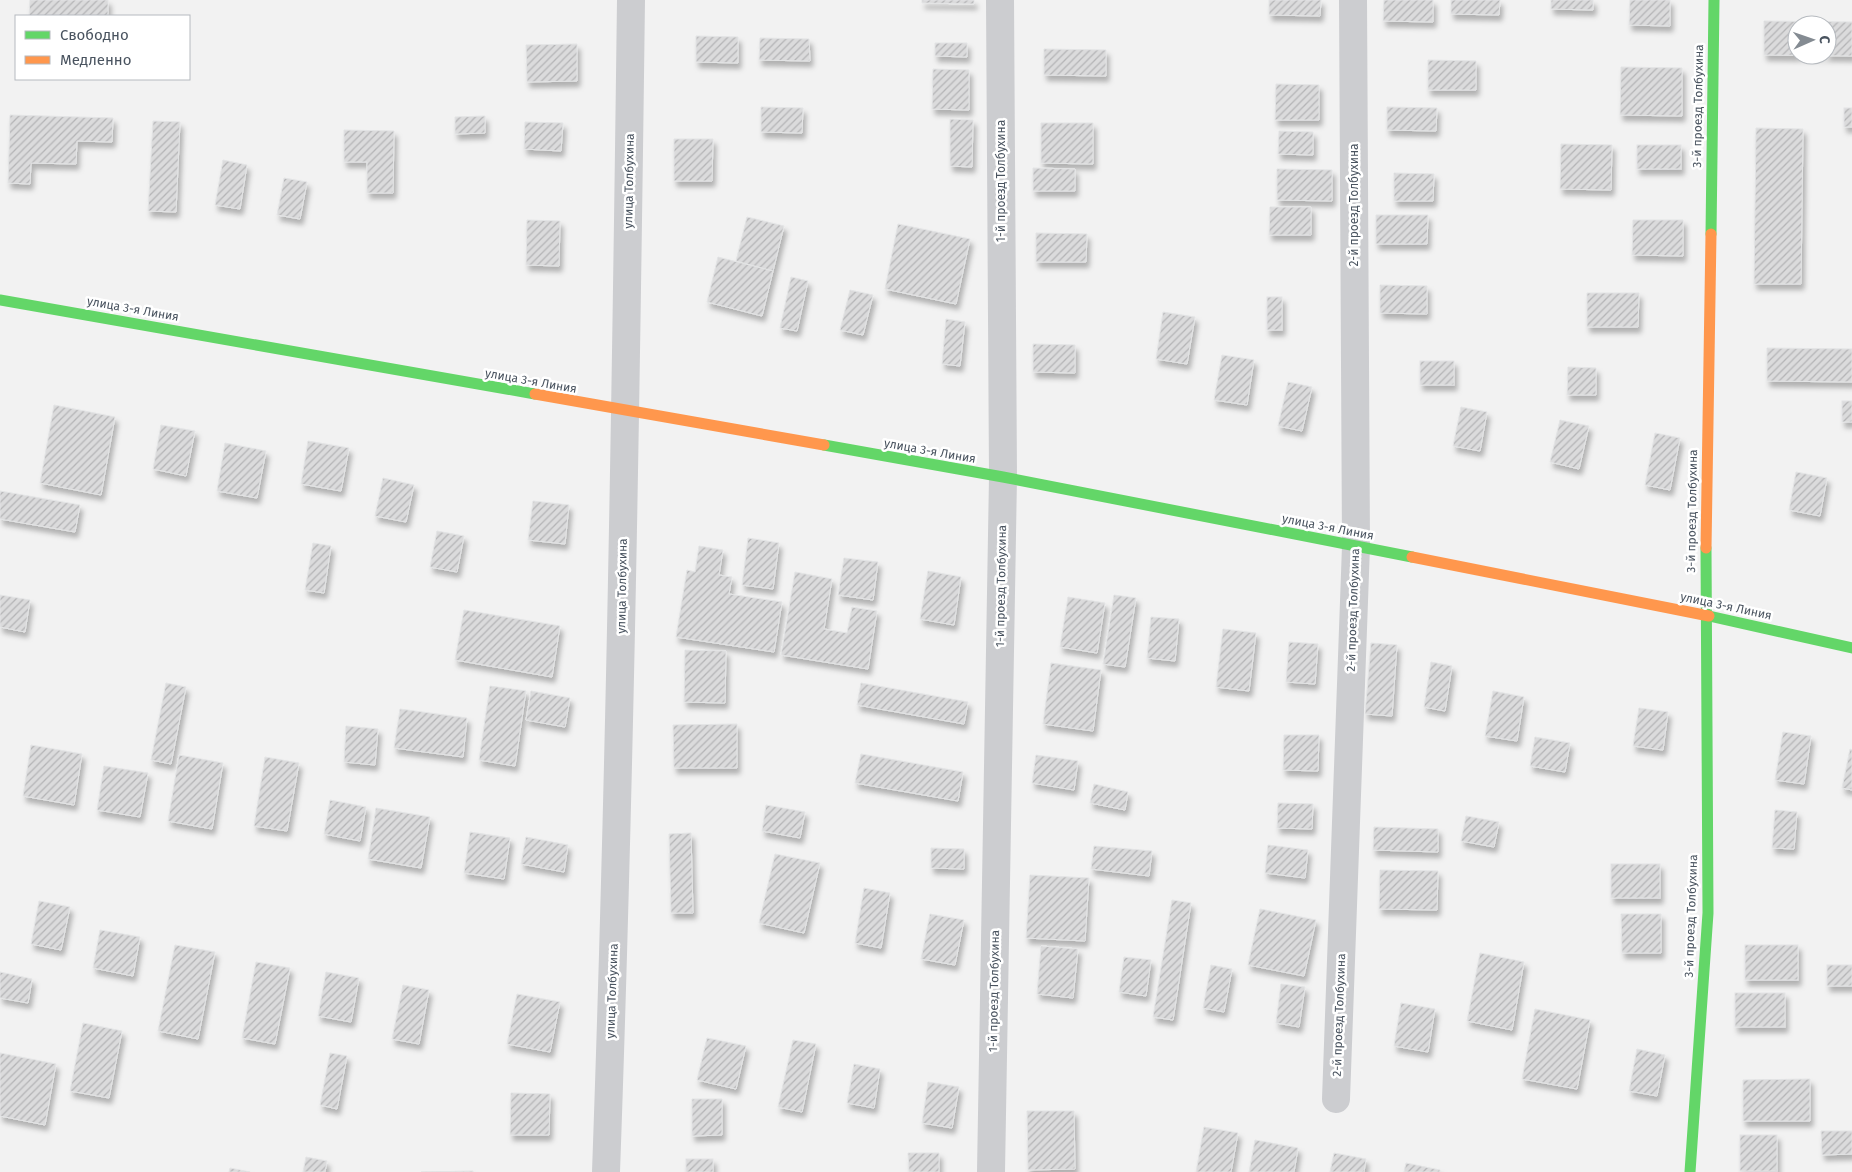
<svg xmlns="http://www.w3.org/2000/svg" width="1852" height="1172" viewBox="0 0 1852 1172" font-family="'Fira Sans',sans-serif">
<defs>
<pattern id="building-hatch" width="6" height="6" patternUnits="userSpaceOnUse" patternTransform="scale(1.25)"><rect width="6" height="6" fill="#dbdbdc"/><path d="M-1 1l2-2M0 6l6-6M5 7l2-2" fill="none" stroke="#b4b4b6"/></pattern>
<filter id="shadow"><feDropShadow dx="3" dy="5.5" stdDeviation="2.5" flood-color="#0004"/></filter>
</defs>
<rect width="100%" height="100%" fill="#f2f2f2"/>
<g fill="url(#building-hatch)" stroke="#e3e4e5" fill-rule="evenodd" filter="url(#shadow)">
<path d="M30,0H108V16H29Z"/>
<path d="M922,0H974V4L922,3Z"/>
<path d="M1269,0H1321L1320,16L1269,15Z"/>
<path d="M1384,0H1433V22L1383,21Z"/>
<path d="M1451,0H1500L1499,15L1451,14Z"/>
<path d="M1551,0H1593V10L1551,9Z"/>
<path d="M1630,0H1670V26L1629,25Z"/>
<path d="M1764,21L1852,22V56L1764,55ZM1797,25H1827V55H1797Z"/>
<path d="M696,36L738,37V63L696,62Z"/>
<path d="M760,38L809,39L810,61L759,60Z"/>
<path d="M935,43H967V57L935,56Z"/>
<path d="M577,44V81L527,82L526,45Z"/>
<path d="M1044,49L1106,50V76L1044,75Z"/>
<path d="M1428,60L1476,61V90H1428Z"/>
<path d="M1621,67L1682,68V116L1620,115Z"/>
<path d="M933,69L969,70V110L932,109Z"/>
<path d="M1276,84L1319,85V120H1275Z"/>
<path d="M761,107L803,108L802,133L761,132Z"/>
<path d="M1387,107L1437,108L1436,131L1387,130Z"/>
<rect x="1844" y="108" width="8" height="19"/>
<path d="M10,115L113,118L112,142L77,141L76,164L31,163L30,184L8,183Z"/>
<path d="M485,116V133L455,134V117Z"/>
<path d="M950,119L973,120L972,167L950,166Z"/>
<path d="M153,121L180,122L176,212L148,211Z"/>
<path d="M525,122L563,123L561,151L524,149Z"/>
<path d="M1041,123H1093V164L1041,163Z"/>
<path d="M1756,128L1803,129L1801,284H1754Z"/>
<path d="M344,130L394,131L393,193H367V162H344Z"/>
<path d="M1279,131L1313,132V155L1278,154Z"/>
<path d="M674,139H713L712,181H674Z"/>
<path d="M1561,144L1612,145L1611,190L1560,189Z"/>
<rect x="1637" y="145" width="44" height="24"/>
<path d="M223,160L247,165L240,209L215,205Z"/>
<path d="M1033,168L1075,169V191H1033Z"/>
<path d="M1277,169L1332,170V201L1277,200Z"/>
<path d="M1394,173L1434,174L1433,201H1394Z"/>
<path d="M284,178L307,182L300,219L277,215Z"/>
<path d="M1270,207H1311V235H1269Z"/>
<path d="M1376,215H1428L1427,244H1376Z"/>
<path d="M747,217L784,226L773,271L736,261Z"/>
<path d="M527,220L560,221L559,266L526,265Z"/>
<path d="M1633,220H1683V256L1632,255Z"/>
<path d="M898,224L970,239L956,304L885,289Z"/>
<path d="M1036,233L1087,234L1086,262H1036Z"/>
<path d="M718,257L773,271L762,316L707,302Z"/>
<path d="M791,277L808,281L797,331L780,328Z"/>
<path d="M1380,285L1427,286V314L1380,313Z"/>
<path d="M850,290L873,295L863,335L840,330Z"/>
<path d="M1587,293H1639L1638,327H1587Z"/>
<rect x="1267" y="297" width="15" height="33"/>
<path d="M1163,312L1195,317L1187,364L1156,359Z"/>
<path d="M946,319L965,322L960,366L942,364Z"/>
<path d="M1033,344L1075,345V373L1033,372Z"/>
<path d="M1767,348L1852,349V382L1767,381Z"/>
<path d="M1222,355L1254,360L1247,405L1214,400Z"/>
<rect x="1420" y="361" width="34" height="24"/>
<path d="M1568,367L1596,368V395H1567Z"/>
<path d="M1288,382L1312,387L1302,431L1278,426Z"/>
<rect x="1842" y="401" width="10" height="21"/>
<path d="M54,405L115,417L101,495L40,483Z"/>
<path d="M1461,407L1487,412L1480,451L1453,446Z"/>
<path d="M1560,420L1589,426L1579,469L1550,462Z"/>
<path d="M161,425L195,431L186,476L153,469Z"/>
<path d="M1655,433L1680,438L1670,490L1645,485Z"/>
<path d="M308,441L349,448L341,491L301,484Z"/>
<path d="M225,443L266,451L257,498L217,491Z"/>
<path d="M1796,472L1827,478L1820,516L1789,510Z"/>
<path d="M383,478L414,485L406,522L375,516Z"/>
<path d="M0,491L80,505L75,532L0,519Z"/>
<path d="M533,501L569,505L565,544L528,540Z"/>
<path d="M437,531L464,536L457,572L430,567Z"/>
<path d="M748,538L779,543L773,589L742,585Z"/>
<path d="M313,543L331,546L324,593L305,590Z"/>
<path d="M699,546L723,550L719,575L732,577L729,594L782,602L774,652L676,637L687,570L695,572Z"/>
<path d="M844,558L878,562L873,600L838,595Z"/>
<path d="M928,571L961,577L954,625L920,619Z"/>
<path d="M795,572L832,579L824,629L847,633L852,607L877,611L868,669L781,655Z"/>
<path d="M0,595L30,600L25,632L0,627Z"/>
<path d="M1114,595L1136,598L1125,667L1103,664Z"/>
<path d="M1068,597L1105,603L1097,653L1060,647Z"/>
<path d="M464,610L560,626L552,677L455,660Z"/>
<path d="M1151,617L1179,619L1175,661L1147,658Z"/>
<path d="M1223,629L1256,633L1249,691L1216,687Z"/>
<path d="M1289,642L1318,644L1315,684L1286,682Z"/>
<path d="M1371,643L1397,645L1392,716L1365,714Z"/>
<path d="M685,650L726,651L725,703L684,702Z"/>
<path d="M1431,662L1452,666L1445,711L1424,707Z"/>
<path d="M1051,663L1101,670L1093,731L1043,724Z"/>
<path d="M166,683L186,687L171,764L151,760Z"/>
<path d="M861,683L968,702L964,724L857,705Z"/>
<path d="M490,686L526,691L515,766L479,760Z"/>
<path d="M531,691L570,698L565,727L526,720Z"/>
<path d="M1493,691L1524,697L1517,741L1485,736Z"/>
<path d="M1639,708L1668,712L1663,750L1633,746Z"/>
<path d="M400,709L467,718L463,757L394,748Z"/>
<path d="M737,724V768H674L673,725Z"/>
<path d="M346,726L378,729L375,765L344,762Z"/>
<path d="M1783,732L1811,736L1804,784L1775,780Z"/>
<path d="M1284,735H1319L1318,771L1283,770Z"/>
<path d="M1535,737L1570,743L1565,772L1530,766Z"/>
<path d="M31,745L82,754L74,805L23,796Z"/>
<path d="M1850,749L1852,750V790L1842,788Z"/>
<path d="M861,754L963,772L958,801L855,783Z"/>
<path d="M179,755L223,763L212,829L168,821Z"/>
<path d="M1036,755L1078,761L1074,790L1032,783Z"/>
<path d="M265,757L299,763L287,831L254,826Z"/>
<path d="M104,766L148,773L140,817L97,810Z"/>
<path d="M1094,784L1128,792L1125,810L1090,803Z"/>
<path d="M330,800L366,807L360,841L324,834Z"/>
<path d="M1278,803L1313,804L1312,829L1277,828Z"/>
<path d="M766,805L805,812L800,838L762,831Z"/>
<path d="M376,808L430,817L421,868L368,859Z"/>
<path d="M1775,810L1797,812L1794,849L1772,848Z"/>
<path d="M1466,816L1499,822L1494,847L1461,841Z"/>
<path d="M1374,827L1438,829V852L1373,850Z"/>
<path d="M470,832L510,838L504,879L464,873Z"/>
<path d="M691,833L693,913H671L669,834Z"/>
<path d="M526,837L568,845L564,872L521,864Z"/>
<path d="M1268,845L1308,850L1305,878L1265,873Z"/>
<path d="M1094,846L1152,851L1149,876L1091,869Z"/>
<path d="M931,848L964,849V869L931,868Z"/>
<path d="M775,854L820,863L804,933L759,923Z"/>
<rect x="1611" y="864" width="49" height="34"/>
<path d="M1380,870L1438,871L1437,910L1379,909Z"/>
<path d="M1030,875L1089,878L1085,941L1026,938Z"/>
<path d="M864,888L890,893L881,948L855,943Z"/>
<path d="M1172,900L1191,903L1173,1020L1153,1017Z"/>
<path d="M39,901L70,907L61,950L31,944Z"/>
<path d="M1260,909L1316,920L1304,976L1248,965Z"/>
<path d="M930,914L964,920L955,965L921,959Z"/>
<path d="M1621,914H1661V953H1622Z"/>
<path d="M100,930L140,937L133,976L93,968Z"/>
<path d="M175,945L215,952L198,1039L158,1031Z"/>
<rect x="1745" y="945" width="53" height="35"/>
<path d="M1041,946L1078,949L1073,998L1037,994Z"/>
<path d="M1480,953L1524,962L1512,1030L1467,1021Z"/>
<path d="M1124,957L1151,960L1146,996L1119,992Z"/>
<path d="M256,962L290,968L275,1044L242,1038Z"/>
<path d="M1211,965L1232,969L1224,1012L1203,1008Z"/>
<rect x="1827" y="965" width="25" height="21"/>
<path d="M0,972L32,979L28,1003L0,998Z"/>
<path d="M326,972L359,978L351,1022L318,1016Z"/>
<path d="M1281,984L1305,987L1299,1027L1276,1023Z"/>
<path d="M403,985L429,990L419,1044L392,1039Z"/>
<rect x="1735" y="993" width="50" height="34"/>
<path d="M517,994L560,1002L550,1052L507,1044Z"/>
<path d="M1401,1003L1435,1009L1428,1052L1394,1046Z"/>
<path d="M1535,1009L1590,1020L1577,1089L1522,1079Z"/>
<path d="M83,1023L122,1031L109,1098L70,1091Z"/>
<path d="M707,1038L746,1046L736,1089L697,1080Z"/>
<path d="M793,1040L816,1044L802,1112L778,1107Z"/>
<path d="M1637,1049L1665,1055L1657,1096L1629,1091Z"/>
<path d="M0,1053L56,1064L45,1125L0,1116Z"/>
<path d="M330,1053L347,1056L337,1109L320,1105Z"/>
<path d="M854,1064L880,1069L874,1108L847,1103Z"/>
<path d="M1810,1079V1121H1743V1080Z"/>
<path d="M928,1082L959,1087L952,1128L922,1123Z"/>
<path d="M511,1093L550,1094L549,1135H510Z"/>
<path d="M692,1099H722V1135L692,1136Z"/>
<path d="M1027,1111H1074L1075,1169L1028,1170Z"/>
<path d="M1204,1127L1238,1133L1231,1172H1196Z"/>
<path d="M1821,1131H1852V1154L1822,1155Z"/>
<rect x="1740" y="1135" width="37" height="36"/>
<path d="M1255,1140L1298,1148L1294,1172H1249Z"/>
<path d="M908,1153H939V1172H909Z"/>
<path d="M1334,1153L1366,1159L1364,1172H1330Z"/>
<path d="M306,1157L327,1161L325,1172H303Z"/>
<rect x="686" y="1159" width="27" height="13"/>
<path d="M1406,1163L1440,1170V1172H1404Z"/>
<path d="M230,1168L250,1172H229Z"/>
<path d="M473,1171V1172H421Z"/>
</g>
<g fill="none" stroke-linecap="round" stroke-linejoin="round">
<g stroke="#cccdd0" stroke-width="28">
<path d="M1336,1099L1356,546L1353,0"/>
<path d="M606,1172C620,781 626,391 631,0"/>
<path d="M991,1172L1003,477L1000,0"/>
</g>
<g stroke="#63d668" stroke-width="11">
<path d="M1711,234L1714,0"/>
<path d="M0,300L535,394"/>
<path d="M824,445L1003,477L1412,557"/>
<path d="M1709,616L1852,648"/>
<path d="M1690,1172L1708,913L1706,548"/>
</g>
<g stroke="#ff974d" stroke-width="11">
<path d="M535,394L824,445"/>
<path d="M1706,548L1711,234"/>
<path d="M1412,557L1709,616"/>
</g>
</g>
<g text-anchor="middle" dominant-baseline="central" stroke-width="5" stroke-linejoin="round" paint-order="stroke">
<g font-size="12" fill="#49535f" stroke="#fff">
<text transform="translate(1698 106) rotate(-89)">3-й проезд Толбухина</text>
<text transform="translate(629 181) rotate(-89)">улица Толбухина</text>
<text transform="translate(1001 181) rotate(-90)">1-й проезд Толбухина</text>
<text transform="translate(1354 205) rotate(-90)">2-й проезд Толбухина</text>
<text transform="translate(133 309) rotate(10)">улица 3-я Линия</text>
<text transform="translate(531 381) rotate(10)">улица 3-я Линия</text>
<text transform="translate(930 451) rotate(10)">улица 3-я Линия</text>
<text transform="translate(1692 511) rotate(-89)">3-й проезд Толбухина</text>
<text transform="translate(1328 527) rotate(11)">улица 3-я Линия</text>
<text transform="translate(622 586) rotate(-89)">улица Толбухина</text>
<text transform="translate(1001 586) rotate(-89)">1-й проезд Толбухина</text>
<text transform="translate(1726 606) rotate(12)">улица 3-я Линия</text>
<text transform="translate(1353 610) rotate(-88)">2-й проезд Толбухина</text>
<text transform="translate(1691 916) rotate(-88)">3-й проезд Толбухина</text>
<text transform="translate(612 991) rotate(-88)">улица Толбухина</text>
<text transform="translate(994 991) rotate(-89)">1-й проезд Толбухина</text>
<text transform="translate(1339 1015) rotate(-88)">2-й проезд Толбухина</text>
</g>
</g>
<rect x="15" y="15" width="175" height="65" fill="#ffffff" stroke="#b6babf"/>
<rect x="25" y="31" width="25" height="8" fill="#63d668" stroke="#b6babf"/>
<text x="60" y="40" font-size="15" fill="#49535f">Свободно</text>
<rect x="25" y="56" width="25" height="8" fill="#ff974d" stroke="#b6babf"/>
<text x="60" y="65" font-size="15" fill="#49535f">Медленно</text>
<g transform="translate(1812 40) rotate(88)"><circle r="24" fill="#ffffff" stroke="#b6babf"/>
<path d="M0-4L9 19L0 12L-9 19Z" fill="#848b92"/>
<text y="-8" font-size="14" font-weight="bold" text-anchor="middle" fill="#49535f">С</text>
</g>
</svg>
